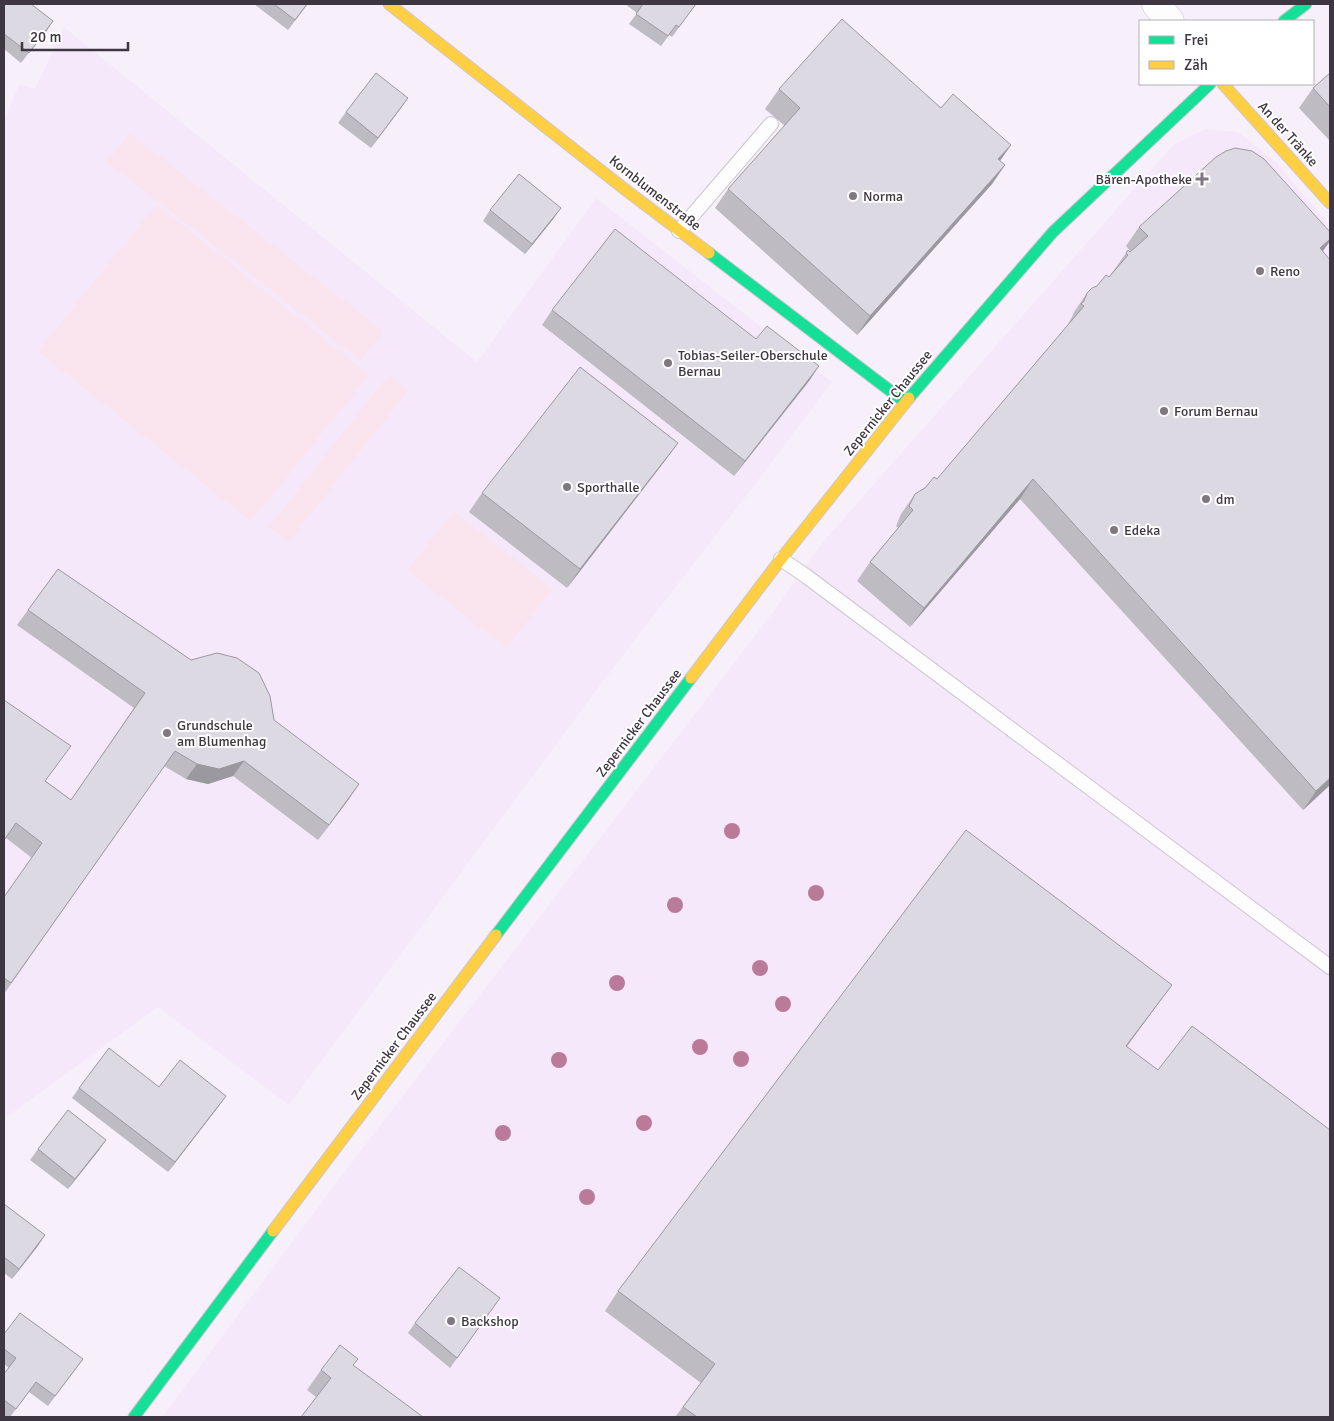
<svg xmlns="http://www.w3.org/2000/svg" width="1334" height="1421" viewBox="0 0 1334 1421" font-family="Signika,sans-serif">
<rect width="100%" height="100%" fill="#f7f0fa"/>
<g fill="#f6e8fb">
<path d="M64,27L477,362L596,198L832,382L753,487L604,680L289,1105L158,1007L4,1119V118L20,84L35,89Z"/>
<path d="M1205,129L1238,132L1277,163L1330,226V1417H162L336,1183L773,612L822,543L1173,145Z"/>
</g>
<g fill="#fae4ee">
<path d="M130,133L383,331L361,361L107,162Z"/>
<path d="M157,204L369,375L251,522L38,351Z"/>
<path d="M389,374L409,390L289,541L269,527Z"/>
<path d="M454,511L553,589L506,648L407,570Z"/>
</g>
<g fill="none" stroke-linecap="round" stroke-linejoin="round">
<g stroke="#cdc6cf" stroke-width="16">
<g id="lane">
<path d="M679,231L771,124"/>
<path d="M781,559L806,576L1330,967"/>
</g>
</g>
<g stroke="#cdc6cf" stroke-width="29">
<path id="street" d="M1156,4L1170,21"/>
</g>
<g stroke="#cdc6cf" stroke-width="13">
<g id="fast">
<path d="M1284,21L1306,4"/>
<path d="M709,253L905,402"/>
<path d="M909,398L1053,232L1210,84"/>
<path d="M496,935L691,678"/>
<path d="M134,1417L273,1231"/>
</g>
</g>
<g stroke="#cdc6cf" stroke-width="13">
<g id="slow">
<path d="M389,4L627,191L709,253"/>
<path d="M1223,84L1330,203"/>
<path d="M691,678L781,559L909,398"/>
<path d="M273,1231L496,935"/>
</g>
</g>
<use href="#lane" stroke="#fefdfe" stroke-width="14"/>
<use href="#street" stroke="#fefdfe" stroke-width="28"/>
<use href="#fast" stroke="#16e098" stroke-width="11"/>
<use href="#slow" stroke="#ffcf43" stroke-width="11"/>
</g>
<g fill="#ba7b9a">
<circle cx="732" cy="831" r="8"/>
<circle cx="816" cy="893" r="8"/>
<circle cx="675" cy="905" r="8"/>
<circle cx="760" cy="968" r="8"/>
<circle cx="617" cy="983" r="8"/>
<circle cx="783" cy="1004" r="8"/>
<circle cx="700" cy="1047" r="8"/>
<circle cx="741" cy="1059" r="8"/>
<circle cx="559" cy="1060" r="8"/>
<circle cx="644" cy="1123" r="8"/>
<circle cx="503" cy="1133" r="8"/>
<circle cx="587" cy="1197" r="8"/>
</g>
<g fill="#bebbc3">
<path d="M4,4L53,21L21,63L4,49Z"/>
<path d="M254,4H308L288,30Z"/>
<path d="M625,4H696L672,37L669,35L661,46L629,24L637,13Z"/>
<path d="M1330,73V141L1299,108L1313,88Z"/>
<path d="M779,89L941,108L1011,145L1000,161L1005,165L992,184L857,335L715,208L728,189L785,126L765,109Z"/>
<path d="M408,98L371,148L338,123L346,112Z"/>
<path d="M490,210L554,218L525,254L483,221Z"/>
<path d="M1139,227L1330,232V241L1323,251L1330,785L1303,810L1020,499L910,627L857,581L870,562L898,528L896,526L901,514L915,494L937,479L1069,324H1068L1072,317L1074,312L1087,293L1109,277L1126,253L1131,252L1126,246Z"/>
<path d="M552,310L756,339L819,366L809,381L734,476L542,325Z"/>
<path d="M678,443L664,462L567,588L469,512L482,493Z"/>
<path d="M28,610L274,720L349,799L318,840L233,776L208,784L186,779L164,766L4,994V897L32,858L6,838L4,841V700L46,781L71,800L134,708L17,625Z"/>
<path d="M1172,985L1127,1046L1330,1417H675L701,1383L605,1311L618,1291Z"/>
<path d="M159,1087L226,1096L168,1172L72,1098L79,1088Z"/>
<path d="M106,1140L99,1150L68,1189L30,1160L38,1149Z"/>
<path d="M4,1204L45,1235L12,1279L4,1273Z"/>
<path d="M500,1298L450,1368L408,1333L415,1323Z"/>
<path d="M4,1334L83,1359L48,1406L29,1392L10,1417H6L4,1416V1374L9,1368L4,1364Z"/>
<path d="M358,1359L316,1397L307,1390L321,1370Z"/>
</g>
<g fill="#9b989f">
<path d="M53,21L46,32L21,63L29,53Z"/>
<path d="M408,98L401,108L371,148L378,138Z"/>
<path d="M1011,145L997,165L998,159Z"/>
<path d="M1005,165L992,184L857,335L870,316Z"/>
<path d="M561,208L554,218L525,254L532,244Z"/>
<path d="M1330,239V241L1320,255V248Z"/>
<path d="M819,366L809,381L734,476L745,461Z"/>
<path d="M678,443L664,462L567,588L580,569Z"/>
<path d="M1033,479L1020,499L910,627L924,608Z"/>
<path d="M244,761L233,776L208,784L186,779L197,764Z"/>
<path d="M1330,778V785L1303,810L1316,791Z"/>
<path d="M359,784L349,799L318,840L329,825Z"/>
<path d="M1172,985L1158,1004L1113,1065L1126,1046Z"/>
<path d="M226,1096L219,1106L168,1172L175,1162Z"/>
<path d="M106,1140L99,1150L68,1189L75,1179Z"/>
<path d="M45,1235L38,1246L12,1279L19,1269Z"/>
</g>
<g fill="#ddd9e3" stroke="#9b989f">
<path d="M4,4H31L53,21L29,53L4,34Z"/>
<path d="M274,4H307L295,20Z"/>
<path d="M643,4H696L679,27L676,25L668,36L636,14Z"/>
<path d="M842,19L941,108L953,94L1011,145L998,159L1005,165L870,316L728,189L800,108L779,89Z"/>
<path d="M376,73L408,98L378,138L346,112Z"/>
<path d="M1330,73V107L1313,88Z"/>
<path d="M1235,148L1252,151L1264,159L1330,232V239L1320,248L1330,260V778L1316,791L1033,479L924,608L870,562L913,510L909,506L915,494L925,488L934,477L937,479L1084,306L1081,304L1084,301L1087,293L1092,288L1097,286L1106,275L1109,277L1128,255L1126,253L1128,250L1130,252L1148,236L1139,227L1216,157L1226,151Z"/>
<path d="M519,174L561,208L532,244L490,210Z"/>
<path d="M615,229L756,339L767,326L819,366L745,461L552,310Z"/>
<path d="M580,367L678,443L580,569L482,493Z"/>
<path d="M58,569L191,660L217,653L237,658L259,673L270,696L274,720L359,784L329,825L244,761L219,769L197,764L175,751L11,983L4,978V897L42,843L16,823L4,840V700L71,746L45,781L71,800L145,693L28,610Z"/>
<path d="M966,830L1172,985L1126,1046L1158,1070L1192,1026L1330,1130V1417H697L683,1407L715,1364L618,1291Z"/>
<path d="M109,1048L159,1087L180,1060L226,1096L175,1162L79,1088Z"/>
<path d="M68,1110L106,1140L75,1179L38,1149Z"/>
<path d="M4,1204L45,1235L19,1269L4,1257Z"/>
<path d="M459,1267L500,1298L457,1358L415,1323Z"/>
<path d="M20,1313L83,1359L55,1396L36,1382L16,1409L4,1400V1374L16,1358L4,1349V1334Z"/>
<path d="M340,1345L358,1359L353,1365L423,1417H301L331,1378L321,1370Z"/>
</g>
<g fill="#7f7782" stroke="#fff" stroke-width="2">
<path d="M1199.5 171.5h5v5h5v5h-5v5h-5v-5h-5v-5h5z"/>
<circle cx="853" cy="196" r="5"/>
<circle cx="1260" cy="271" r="5"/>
<circle cx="668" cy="363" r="5"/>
<circle cx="1164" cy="411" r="5"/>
<circle cx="567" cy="487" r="5"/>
<circle cx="1206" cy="499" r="5"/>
<circle cx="1114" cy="530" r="5"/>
<circle cx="167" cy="733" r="5"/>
<circle cx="451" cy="1321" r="5"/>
</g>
<g text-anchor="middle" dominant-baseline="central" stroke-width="4" stroke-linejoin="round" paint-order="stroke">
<g font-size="14" fill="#3e3641" stroke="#fff">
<text transform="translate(1288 134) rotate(48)">An der Tränke</text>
<text transform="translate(655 193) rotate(38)">Kornblumenstraße</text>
<text transform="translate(888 403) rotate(-51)">Zepernicker Chaussee</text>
<text transform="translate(639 723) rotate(-53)">Zepernicker Chaussee</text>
<text transform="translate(394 1046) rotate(-53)">Zepernicker Chaussee</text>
</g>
<g font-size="14" fill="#3e3641" stroke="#fff" text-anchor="start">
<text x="1192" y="179" text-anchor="end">Bären-Apotheke</text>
<text x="863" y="196">Norma</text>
<text x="1270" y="271">Reno</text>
<text x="678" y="355">Tobias-Seiler-Oberschule<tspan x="678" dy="16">Bernau</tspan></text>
<text x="1174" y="411">Forum Bernau</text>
<text x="577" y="487">Sporthalle</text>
<text x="1216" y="499">dm</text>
<text x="1124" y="530">Edeka</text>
<text x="177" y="725">Grundschule<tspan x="177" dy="16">am Blumenhag</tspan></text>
<text x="461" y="1321">Backshop</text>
</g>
</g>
<rect width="1334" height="1421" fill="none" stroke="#3e3641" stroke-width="10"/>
<rect x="1139" y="20" width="175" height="65" fill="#ffffff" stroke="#b2afb3"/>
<rect x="1149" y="36" width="25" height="8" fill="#16e098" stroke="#b2afb3"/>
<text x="1184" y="45" font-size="15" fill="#3e3641">Frei</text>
<rect x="1149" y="61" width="25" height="8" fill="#ffcf43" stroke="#b2afb3"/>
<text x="1184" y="70" font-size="15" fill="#3e3641">Zäh</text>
<path d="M22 42v8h106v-8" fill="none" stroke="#3e3641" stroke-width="2.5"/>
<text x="30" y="42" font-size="15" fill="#3e3641" stroke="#ffffff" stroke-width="4" paint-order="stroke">20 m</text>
</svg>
